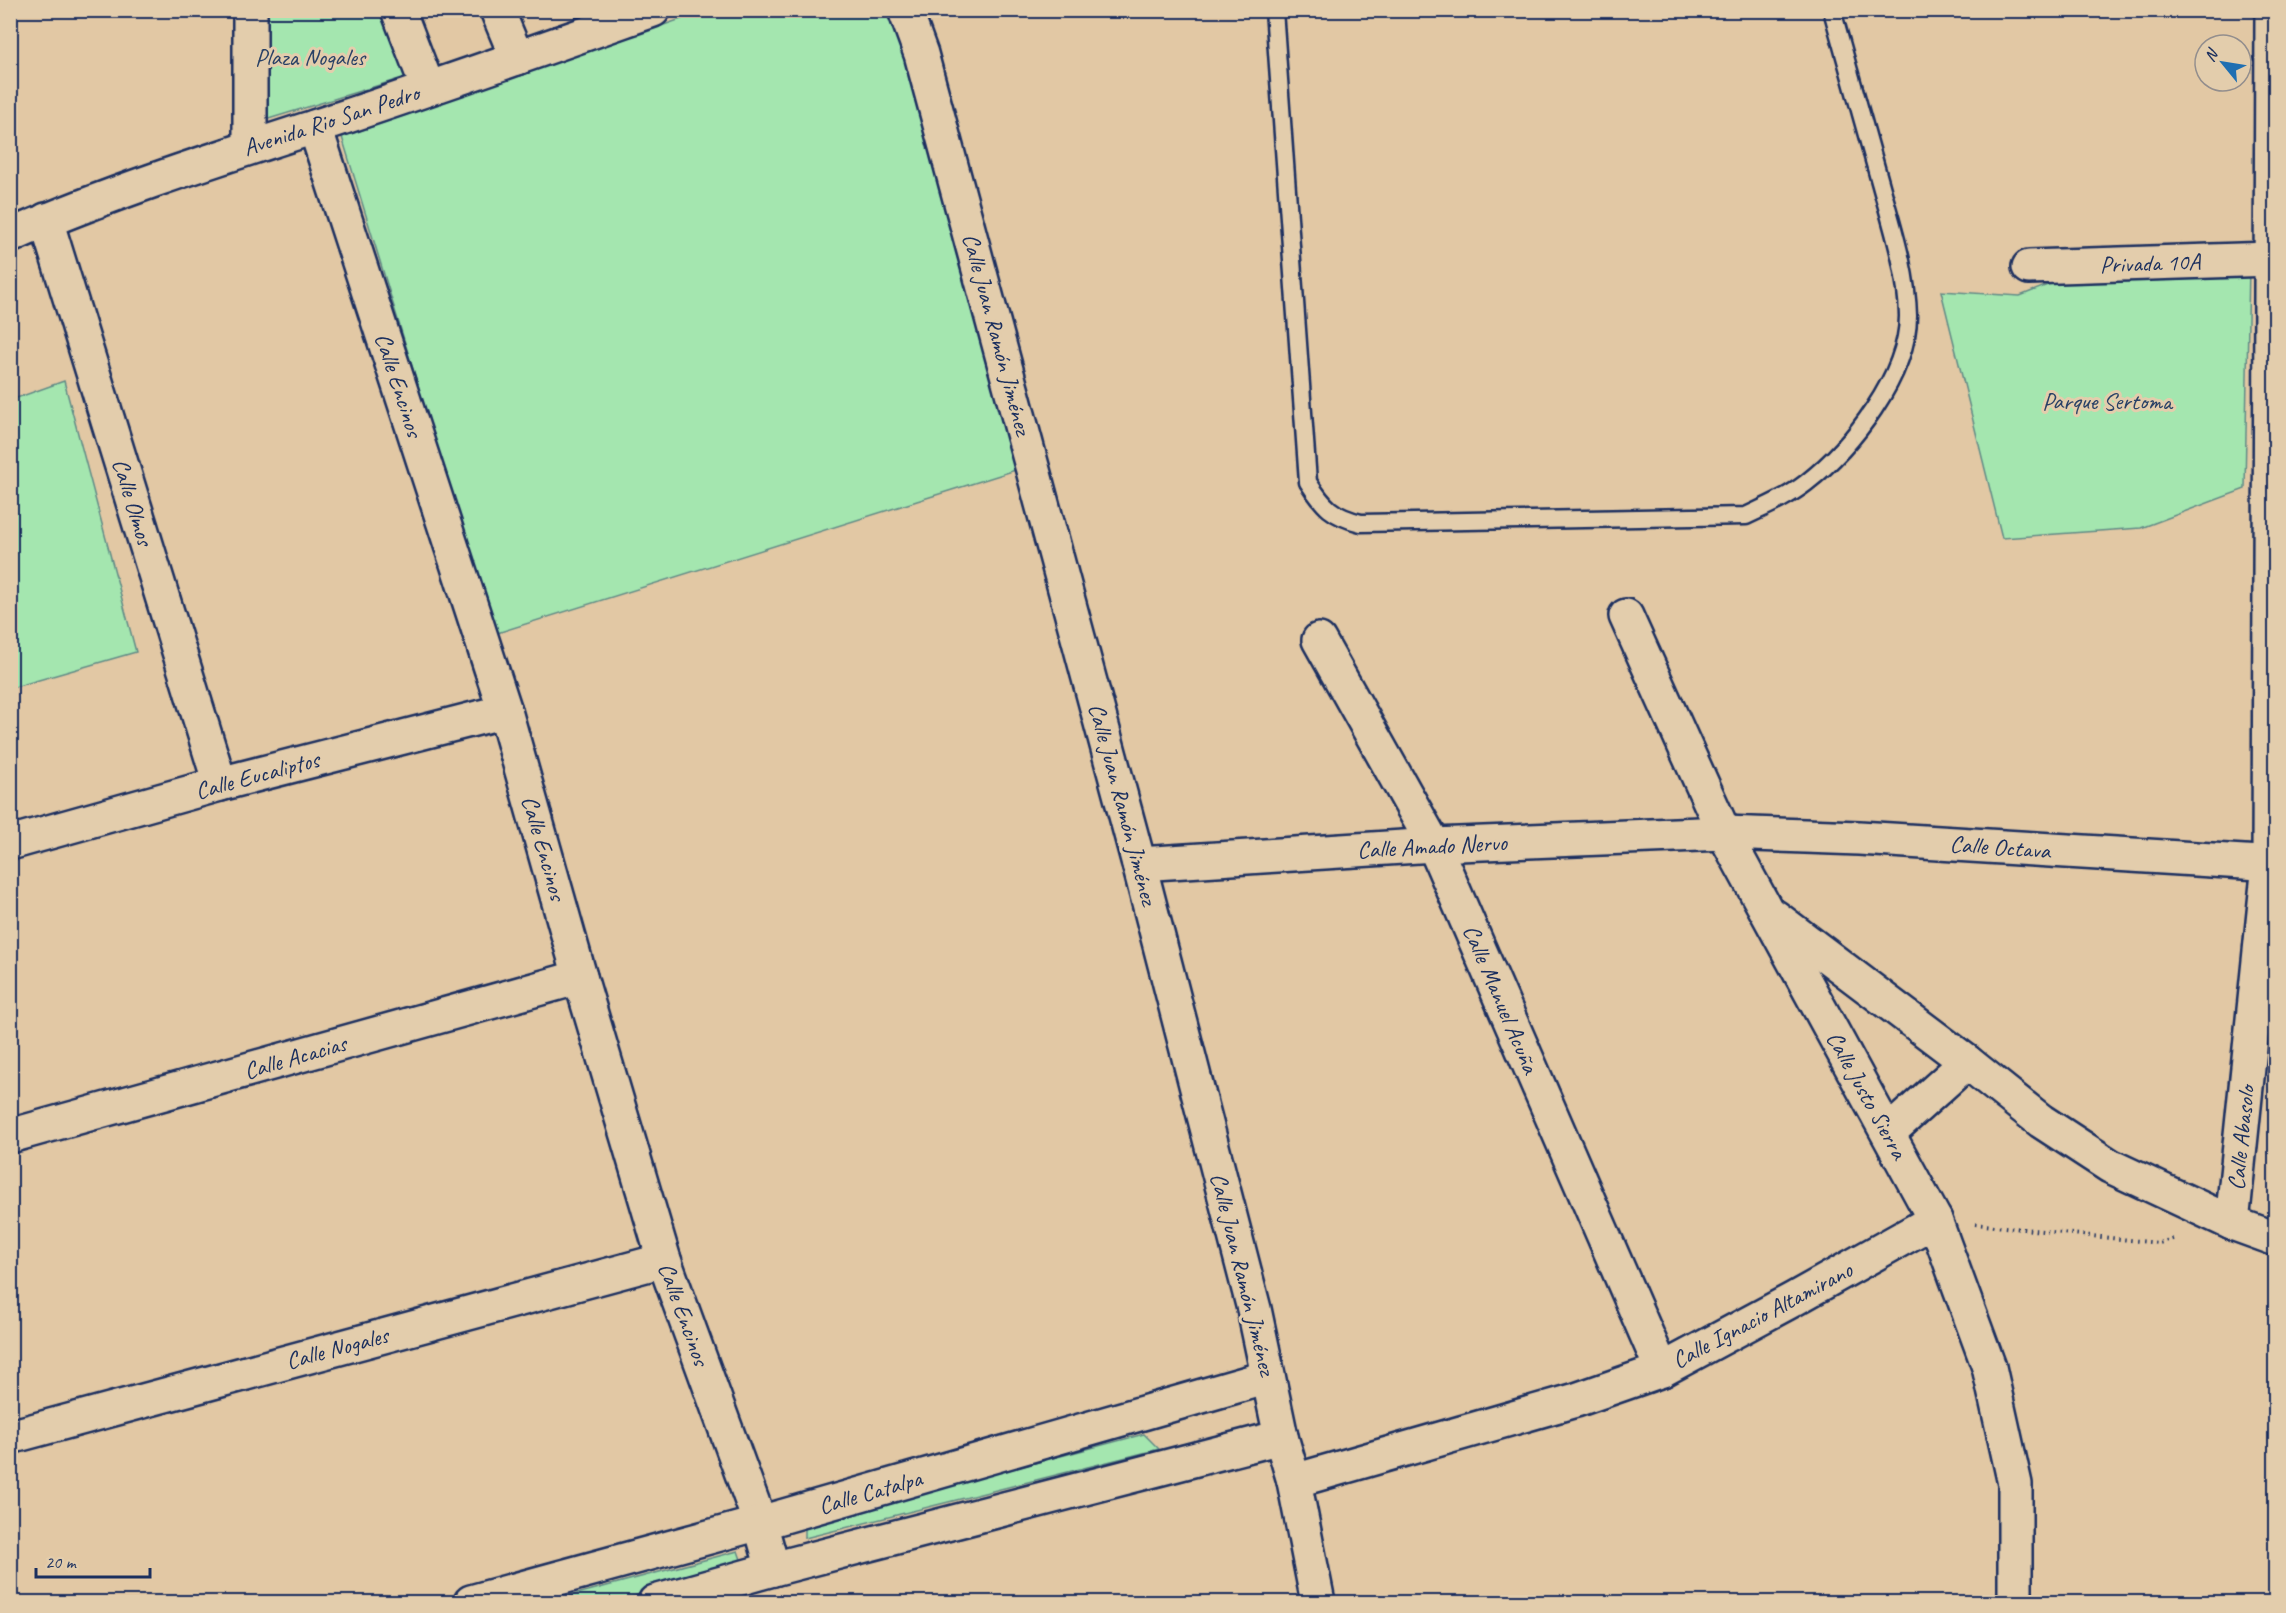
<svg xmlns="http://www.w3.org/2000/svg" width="2286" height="1613" viewBox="0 0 2286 1613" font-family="Caveat,sans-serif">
<rect width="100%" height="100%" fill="#e2c8a4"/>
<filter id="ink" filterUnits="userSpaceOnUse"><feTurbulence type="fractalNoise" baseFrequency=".0167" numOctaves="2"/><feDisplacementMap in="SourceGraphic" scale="12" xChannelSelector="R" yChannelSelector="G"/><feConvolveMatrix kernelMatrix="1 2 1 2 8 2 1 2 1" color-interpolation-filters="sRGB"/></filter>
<g filter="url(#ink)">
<g fill="#a4e6af" stroke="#608a86" stroke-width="1.5">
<path d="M263,11H384L409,76L262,121Z"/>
<path d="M704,11H895L1022,468L494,634L342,137Z"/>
<path d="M2249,264L2245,489L2141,528L2002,538L1941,291L2020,296L2088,269Z"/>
<path d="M64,381L136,652L11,688V400Z"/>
<path d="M1144,1434L1159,1449L805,1538V1524Z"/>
<path d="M738,1551L744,1568L610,1602H547Z"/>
</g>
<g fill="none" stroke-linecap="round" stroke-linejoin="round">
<g stroke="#1b2f5e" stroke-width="21">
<path id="service" d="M1274,10L1308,482C1324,507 1332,516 1361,523L1746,516C1767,506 1788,497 1806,483C1851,448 1908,376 1908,316C1907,270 1892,226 1880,182C1864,125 1848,68 1832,10"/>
</g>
<g stroke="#1b2f5e" stroke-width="38">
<g id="minor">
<path d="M250,10V146"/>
<path d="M398,10L428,88"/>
<path d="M497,10L517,58"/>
<path d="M905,10L921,54L1139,864L1254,1309L1281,1437L1294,1481L1318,1602"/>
<path d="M315,127L505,711L580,977L664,1260L760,1523L773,1569"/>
<path d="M46,220L220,784"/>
<path d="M10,236C109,193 212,160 314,127C428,90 540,50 653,10"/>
<path d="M2029,267L2271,259"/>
<path d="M1626,616L1724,833L1935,1220L1989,1367L2015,1484V1602"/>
<path d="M1319,640L1434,845L1662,1370"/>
<path d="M10,843L220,784L505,711"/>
<path d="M1139,864L1434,845L1724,833L1859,838L2276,864"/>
<path d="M1775,917L1967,1062L2041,1121L2110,1166L2232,1223L2276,1239"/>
<path d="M1888,1133L1967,1062"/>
<path d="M10,1136L580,977"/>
<path d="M2232,1223L2269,864L2272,10"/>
<path d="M10,1437L664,1260"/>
<path d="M1294,1481L1576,1400L1662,1370L1794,1299L1935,1220"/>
<path d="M471,1602L760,1523L1268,1377"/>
<path d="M655,1602L773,1569L1281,1437"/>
</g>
</g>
<path stroke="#1b2f5e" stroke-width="4" stroke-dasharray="1.5 4.5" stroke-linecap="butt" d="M1975,1224L2159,1243L2176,1238"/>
<use href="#service" stroke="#e3cdac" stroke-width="16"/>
<use href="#minor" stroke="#e3cdac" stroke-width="33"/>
</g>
</g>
<g text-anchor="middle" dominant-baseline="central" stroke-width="6" stroke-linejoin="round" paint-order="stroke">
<g font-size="24" fill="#294166" stroke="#e3cdac">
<text x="310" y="57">Plaza Nogales</text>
<text x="2107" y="401">Parque Sertoma</text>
</g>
<g font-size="24" fill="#1b2f5e" stroke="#e3cdac">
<text transform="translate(331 120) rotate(-18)">Avenida Rio San Pedro</text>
<text transform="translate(2150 263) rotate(-2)">Privada 10A</text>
<text transform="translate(997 334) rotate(75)">Calle Juan Ramón Jiménez</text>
<text transform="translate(399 385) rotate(72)">Calle Encinos</text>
<text transform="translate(133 502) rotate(73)">Calle Olmos</text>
<text transform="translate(257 775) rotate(-15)">Calle Eucaliptos</text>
<text transform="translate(1123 804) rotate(75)">Calle Juan Ramón Jiménez</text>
<text transform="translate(1432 846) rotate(-3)">Calle Amado Nervo</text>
<text transform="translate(2000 847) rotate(4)">Calle Octava</text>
<text transform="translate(544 848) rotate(74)">Calle Encinos</text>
<text transform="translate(1501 999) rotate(67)">Calle Manuel Acuña</text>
<text transform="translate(295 1057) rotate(-16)">Calle Acacias</text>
<text transform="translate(1867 1095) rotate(61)">Calle Justo Sierra</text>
<text transform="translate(2241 1138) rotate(-84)">Calle Abasolo</text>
<text transform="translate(1243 1274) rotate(76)">Calle Juan Ramón Jiménez</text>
<text transform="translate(684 1314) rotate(70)">Calle Encinos</text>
<text transform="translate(1762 1315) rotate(-28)">Calle Ignacio Altamirano</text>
<text transform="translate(337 1348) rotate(-15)">Calle Nogales</text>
<text transform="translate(870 1492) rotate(-16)">Calle Catalpa</text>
</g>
</g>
<rect width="2286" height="1613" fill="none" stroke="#e3cdac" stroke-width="36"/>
<rect x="18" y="18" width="2250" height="1577" fill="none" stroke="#1b2f5e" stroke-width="2" filter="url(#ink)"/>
<g transform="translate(2223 63) rotate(300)"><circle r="28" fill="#e3cdac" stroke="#938e8d" stroke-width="1.5"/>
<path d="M0-4.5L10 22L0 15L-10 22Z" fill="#1f6fb2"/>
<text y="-9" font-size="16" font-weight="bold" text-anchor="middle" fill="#1b2f5e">N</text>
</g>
<path d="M36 1568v9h114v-9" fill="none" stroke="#1b2f5e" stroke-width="3"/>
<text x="45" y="1568" font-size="18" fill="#1b2f5e" stroke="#e3cdac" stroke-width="4.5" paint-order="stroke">20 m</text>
</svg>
